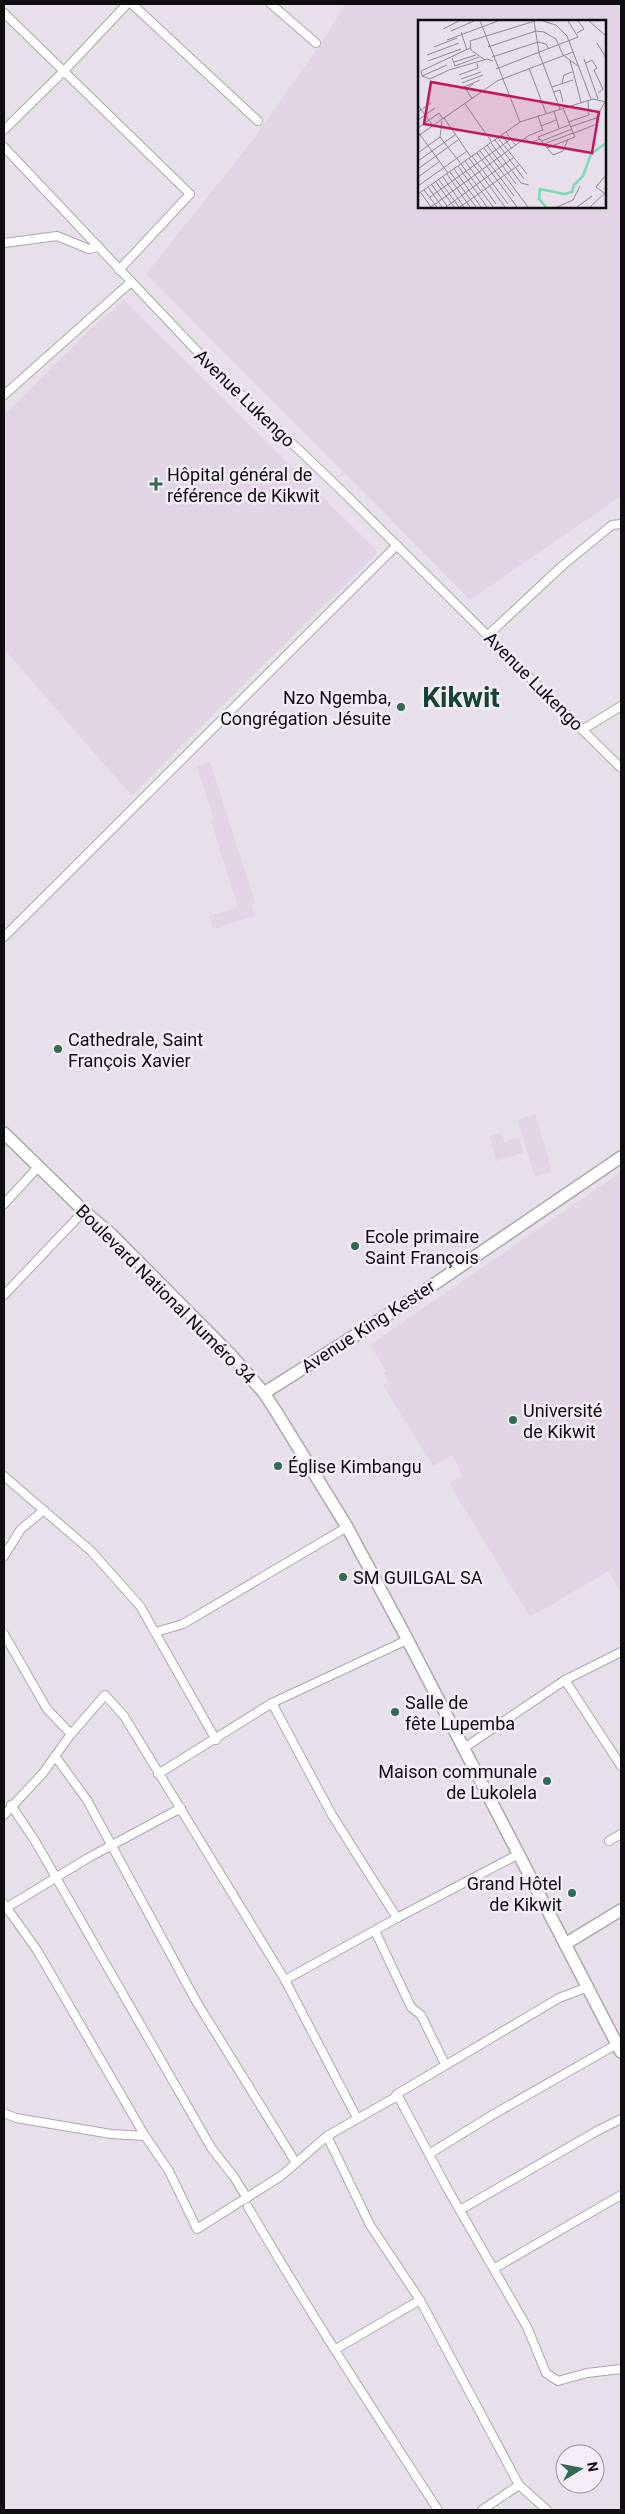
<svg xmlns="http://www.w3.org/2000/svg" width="625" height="2514" viewBox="0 0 625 2514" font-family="Roboto,sans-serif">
<rect width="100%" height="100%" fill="#e7dfe9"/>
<g fill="#e1d4e5" fill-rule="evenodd">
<path d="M345,4H621V496L470,600L146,274L253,140L327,35ZM419,21H604V206H419Z"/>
<path d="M124,300L378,552L131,795L4,649V415L97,323Z"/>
<path d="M210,762L255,903L251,905L255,916L213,929L209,916L238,907L211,821L214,820L197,766Z"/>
<path d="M535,1114L552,1172L535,1177L518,1120Z"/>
<path d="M502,1133L504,1142L519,1138L523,1153L496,1161L490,1136Z"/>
<path d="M621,1172V1593L609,1571L530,1617L449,1483L463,1476L453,1455L433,1466L383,1385L389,1382L383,1373L386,1371L370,1345Z"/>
</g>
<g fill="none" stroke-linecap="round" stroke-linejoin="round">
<g stroke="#ada6b0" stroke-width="10">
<g id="street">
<path d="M132,4L258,121"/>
<path d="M271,4L316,43"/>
<path d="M4,13L190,194L119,270"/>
<path d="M4,130L63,72L127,4"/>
<path d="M4,147L212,367L341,490L621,768"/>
<path d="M4,243L57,236L89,249L97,247"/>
<path d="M4,395L131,282"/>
<path d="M488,635L562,566L612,525L621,524"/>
<path d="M582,730L621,706"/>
<path d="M4,937L397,545"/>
<path d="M4,1204L39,1166"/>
<path d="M4,1295L84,1211"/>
<path d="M4,1476L91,1551L140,1606L216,1740"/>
<path d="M4,1556L21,1529L44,1510"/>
<path d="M156,1632L183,1624L347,1527"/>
<path d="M4,1634L47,1709L71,1734"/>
<path d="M565,1680L621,1766"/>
<path d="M272,1703L332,1815L397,1918"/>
<path d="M464,1748L565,1680L621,1652"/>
<path d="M55,1756L87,1800L196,2001L296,2163"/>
<path d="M158,1774L272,1703L407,1640"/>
<path d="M11,1805L35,1841L212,2149L234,2177L247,2198"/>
<path d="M4,1815L43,1773L71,1734L105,1695L124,1716L285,1980L357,2118"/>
<path d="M609,1841L621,1834"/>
<path d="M4,1904L37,1950L145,2136L169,2171L197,2229L281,2176L327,2136L394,2098L397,2094L559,1998L588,1987"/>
<path d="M6,1908L88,1858L181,1808"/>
<path d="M375,1931L411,2007L421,2015L445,2064"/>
<path d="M285,1980L397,1918L517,1855"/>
<path d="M397,2094L447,2188L527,2327L546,2373L558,2381L587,2373L621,2369"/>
<path d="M4,2113L16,2118L111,2134L145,2136"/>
<path d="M327,2136L370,2225L420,2300L519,2485L547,2510"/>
<path d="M429,2154L494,2114L617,2044"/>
<path d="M248,2207C308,2310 373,2410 438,2510"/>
<path d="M460,2210L597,2131L621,2119"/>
<path d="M495,2268L621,2195"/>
<path d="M336,2349L420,2300"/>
<path d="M482,2510L519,2485"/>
</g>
</g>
<g stroke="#ada6b0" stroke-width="14">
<g id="secondary">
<path d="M4,1133L84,1211L112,1235L231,1355L264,1393L277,1413L347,1527L404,1633L621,2052"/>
<path d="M264,1393L411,1300L621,1157"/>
<path d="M565,1944L621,1910"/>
</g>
</g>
<use href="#street" stroke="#fff" stroke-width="8"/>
<use href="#secondary" stroke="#fff" stroke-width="11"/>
</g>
<g fill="#316b53" stroke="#f4ecf7" stroke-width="2">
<path d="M153.5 476.5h5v5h5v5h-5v5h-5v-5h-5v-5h5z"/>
<circle cx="401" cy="707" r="5"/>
<circle cx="58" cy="1049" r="5"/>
<circle cx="355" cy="1246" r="5"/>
<circle cx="513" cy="1420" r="5"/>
<circle cx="278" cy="1466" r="5"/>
<circle cx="343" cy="1577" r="5"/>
<circle cx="395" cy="1712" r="5"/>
<circle cx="547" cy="1781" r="5"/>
<circle cx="572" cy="1893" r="5"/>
</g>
<g text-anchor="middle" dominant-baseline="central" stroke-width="5" stroke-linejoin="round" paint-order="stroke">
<g font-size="18" fill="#0f0d10" stroke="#f4ecf7">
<text transform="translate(245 398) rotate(44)">Avenue Lukengo</text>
<text transform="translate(534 681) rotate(45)">Avenue Lukengo</text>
<text transform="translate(166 1294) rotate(45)">Boulevard National Numéro 34</text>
<text transform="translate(368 1326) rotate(-33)">Avenue King Kester</text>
</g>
<g font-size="18" fill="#0f0d10" stroke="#f4ecf7" text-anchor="start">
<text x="167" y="474">Hôpital général de<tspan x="167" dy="21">référence de Kikwit</tspan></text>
<text x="391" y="697" text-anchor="end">Nzo Ngemba,<tspan x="391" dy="21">Congrégation Jésuite</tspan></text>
<text x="68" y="1039">Cathedrale, Saint<tspan x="68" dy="21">François Xavier</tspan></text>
<text x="365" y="1236">Ecole primaire<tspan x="365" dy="21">Saint François</tspan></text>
<text x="523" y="1410">Université<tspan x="523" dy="21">de Kikwit</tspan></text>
<text x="288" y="1466">Église Kimbangu</text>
<text x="353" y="1577">SM GUILGAL SA</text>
<text x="405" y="1702">Salle de<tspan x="405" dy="21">fête Lupemba</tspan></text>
<text x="537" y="1771" text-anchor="end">Maison communale<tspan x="537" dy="21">de Lukolela</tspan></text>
<text x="562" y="1883" text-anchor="end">Grand Hôtel<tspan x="562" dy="21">de Kikwit</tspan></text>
</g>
<g font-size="28" font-weight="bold" fill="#154432" stroke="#f4ecf7">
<text x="461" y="697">Kikwit</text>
</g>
</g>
<g transform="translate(418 20)">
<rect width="188" height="188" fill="#e7dfe9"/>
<path fill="none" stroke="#79ddb3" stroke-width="2.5" d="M128,187L121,179L122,169L146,174L154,172L156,165L165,156L173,134L188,123"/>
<path fill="none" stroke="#918b92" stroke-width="1" d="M62,1L102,102M116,1L121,33L142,89M125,1L138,5L149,16L173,79M171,1L188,16M25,9L41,1M33,11L56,1M43,12L49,30M159,13L166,9L160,1M29,20L80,1M179,23L188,38M16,27L39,18M70,27L118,11L126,12L138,19L145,35L160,46M9,35L41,23M74,37L120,22L128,24L131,29M34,38L37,46L61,37M166,39L180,79M67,40L53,30L52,21L117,1M152,40L163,82M10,41L43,29M36,42L58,35M168,43L174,40L179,48L176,50L185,69L180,73M111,48L128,93M78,49L160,17L150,1M41,55L60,48L59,43M4,56L12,59L31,50L69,39L75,41M4,56L3,51L52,28M4,56L29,45M43,59L63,52M44,63L65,55M144,63L146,55L154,52M46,67L62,60M134,67L155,60M136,72L142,70L145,82M54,79L48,69L55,64M47,84L73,121M0,85L15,106M136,91L141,108M0,92L13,83M120,96L125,111M26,98L53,137M0,100L17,88M24,101L22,117L43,144M150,102L171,95L170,81M123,106L138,100M152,107L178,98L187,82M0,108L21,93L25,99M0,112L30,153M88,112L98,126M156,113L179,104L178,98M84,115L94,129M0,116L79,61L155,32M80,118L109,154M107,118L112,123L122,119M150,119L145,131L135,135L120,117L151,105M77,120L106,159M124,121L154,109M73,123L103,163L111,165M126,124L155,113M69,125L98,164M66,128L110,187M129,128L157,117L145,88M14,131L37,115M62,131L96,176M0,133L22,117M59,133L99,187M54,136L90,184M51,138L87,187M0,141L14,131M47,141L78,184M43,144L75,187M40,146L69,187M0,149L40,120M36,149L63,187M32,152L58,187M29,154L52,187M0,157L21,142M25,157L46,187M21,160L41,187M18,162L36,187M14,165L29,186M0,166L49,131M10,167L24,187M6,170L19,187M3,173L13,187M186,173L178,167L188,155M0,174L102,102L175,79L188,82M12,177L93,119M13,187L110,116L124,110M28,187L95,138M42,187L101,145M139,187L155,180L162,166M159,187L174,176M172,187L188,172"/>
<path fill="#c2185b" fill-opacity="0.15" stroke="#c2185b" stroke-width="2.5" d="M13,62L181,92L174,133L6,104Z"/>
<rect width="188" height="188" fill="none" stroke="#0f0d10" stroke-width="2.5"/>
</g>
<rect width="625" height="2514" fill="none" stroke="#0f0d10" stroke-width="10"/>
<g transform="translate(580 2469) rotate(80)"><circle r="24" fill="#f4ecf7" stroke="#98939b"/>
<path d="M0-4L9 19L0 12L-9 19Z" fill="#316b53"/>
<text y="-8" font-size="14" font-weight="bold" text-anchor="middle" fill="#0f0d10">N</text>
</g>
</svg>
